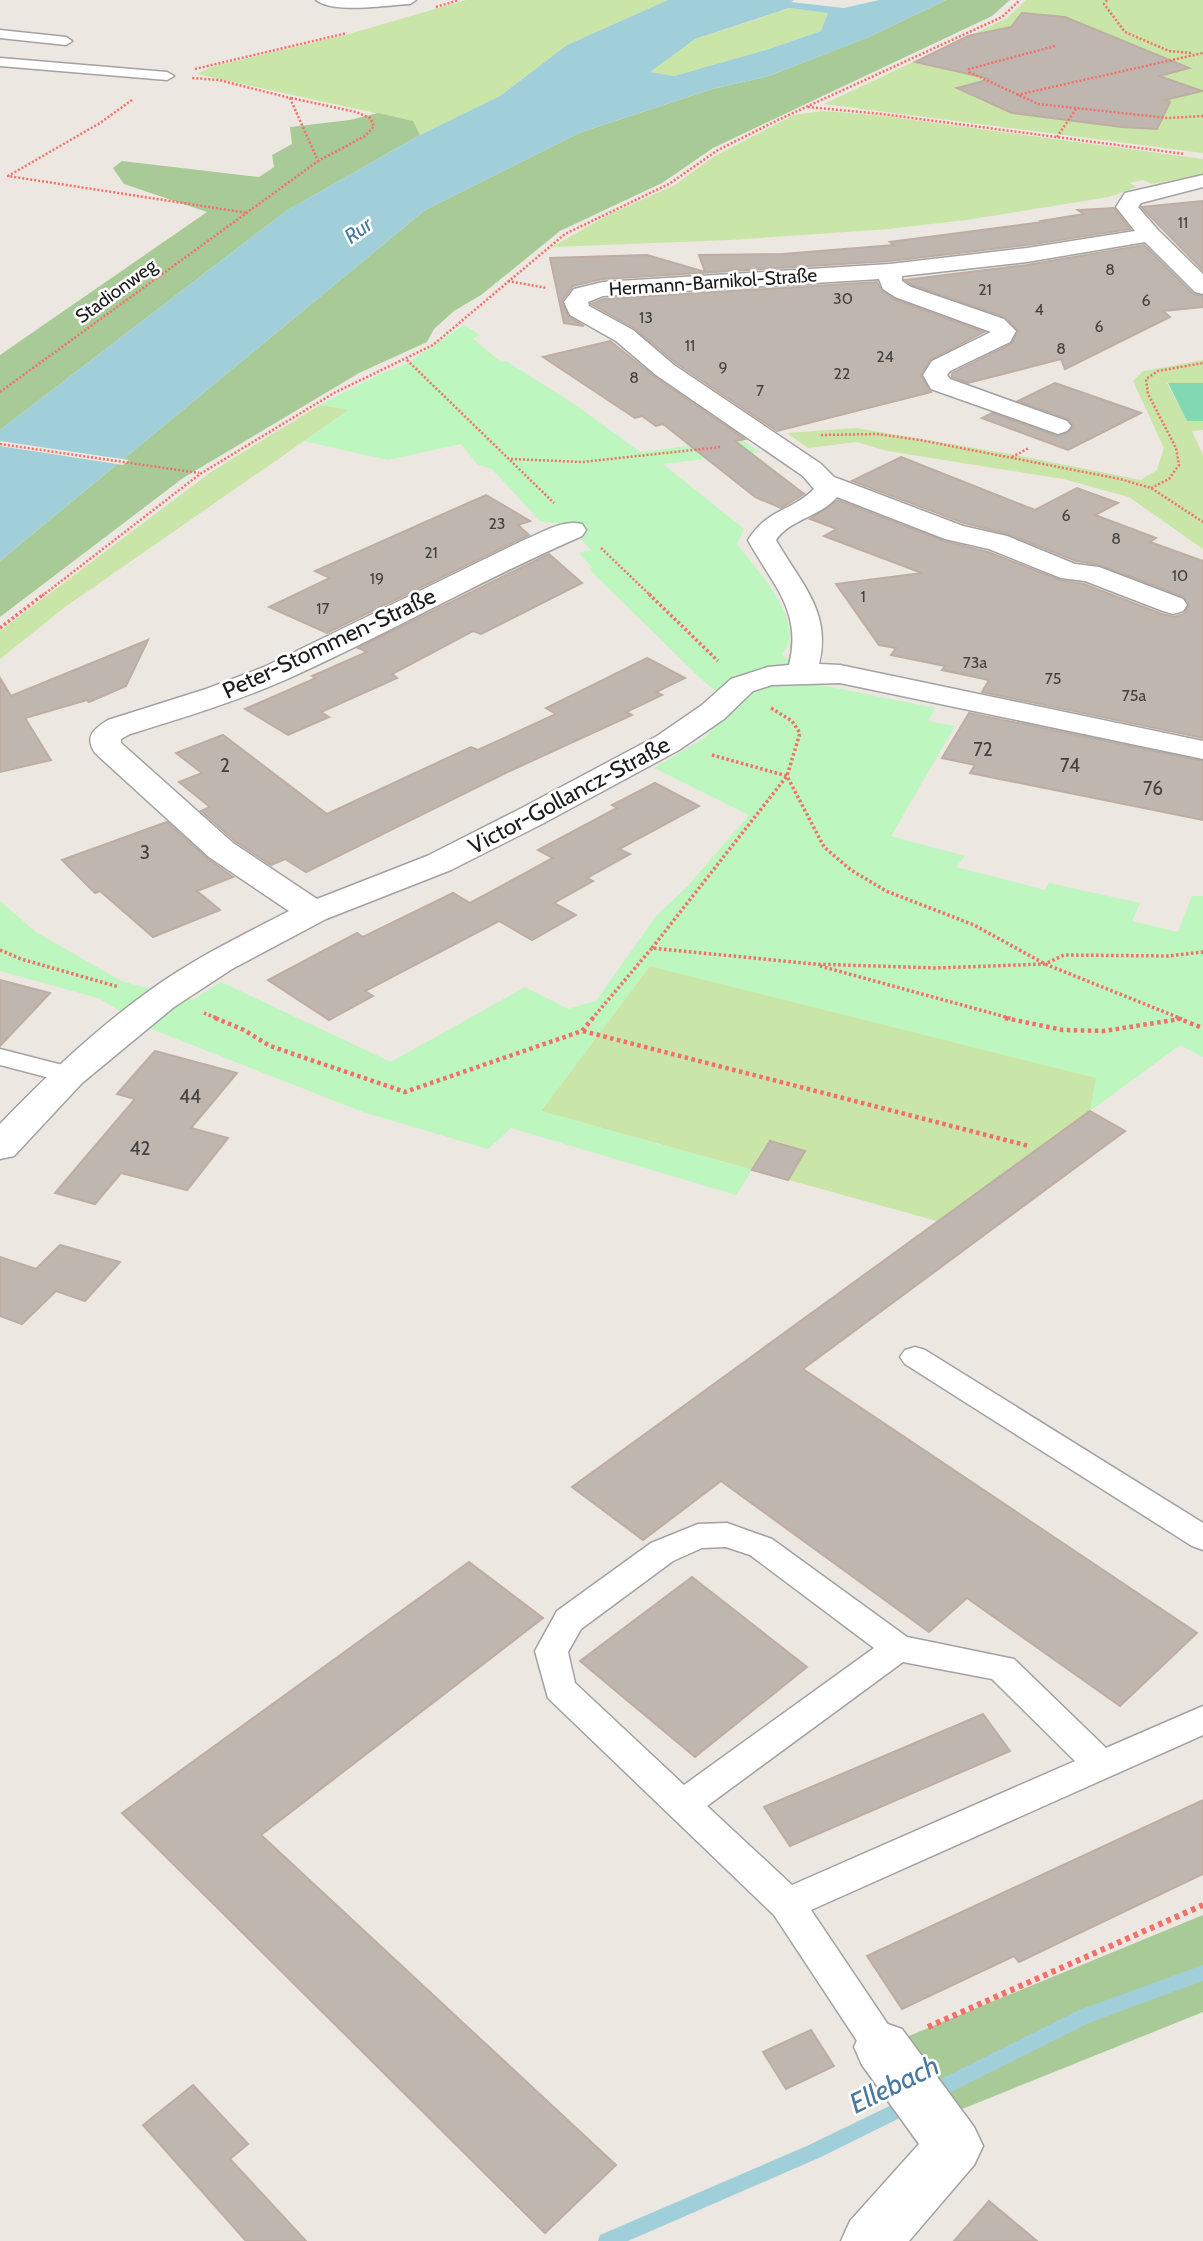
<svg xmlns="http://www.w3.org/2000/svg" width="1203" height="2241" viewBox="0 0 1203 2241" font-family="Cabin,sans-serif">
<rect width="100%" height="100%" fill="#ece7e0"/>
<g fill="#c9e5a7">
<path d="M466,0H668L567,45L500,96L420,135L412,121L197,74L211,67L349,34Z"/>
<path d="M1026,0H1203V153L824,104L1007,18Z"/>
<path d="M790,8L828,13L821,31L766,50L674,76L649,72L695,39Z"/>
<path d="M822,111L876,115L1203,159V174L1152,184L1143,180L1130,183L1137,187L1109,197L966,220L888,229L730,240L552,247L606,216L675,185L713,157L794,115Z"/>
<path d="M1203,360V383H1167L1187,421H1203V430L1192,431L1203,455V549L1129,497L1063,479L887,451L857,442L808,448L787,433L856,428L1010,454L1141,480L1157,470L1164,448L1133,381L1143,371Z"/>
<path d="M320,405L350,409L65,607L0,659V631L211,472Z"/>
<path d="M650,966L1097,1078L1090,1111L937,1221L541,1111Z"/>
</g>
<g fill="#a8ca96">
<path d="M946,0H1010L992,16L713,148L662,183L560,231L481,295L454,311L434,329L427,342L359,373L183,478L0,617V561L425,210L579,133L712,89L769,76L871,36Z"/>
<path d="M378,113L413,121L420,135L286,211L0,430V355L207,212L124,184L113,168L122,161L259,177L274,167L272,155L292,144L290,127L350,120Z"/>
<path d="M1203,1915V2012L935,2120L882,2047Z"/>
</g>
<path fill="#bdf6be" d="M464,325L480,335L473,339L501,362L506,361L577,406L640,452L741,439L759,452L663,464L744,529L737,544C756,570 809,623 782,654L811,683L935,708L928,721L955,726L891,836L965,856L956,867L1045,890L1049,883L1140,903L1132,921L1178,932L1192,896H1203V1057L1180,1045L1090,1111L1096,1078L650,966L541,1111L752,1170L736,1195L511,1128L488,1149L363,1112L154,1030L98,998L0,971V901L36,932L121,981L192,1000L221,982L391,1062L525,987L568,1009L596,1001L656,916L687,887L749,815L654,768L703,739L735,707L700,678L589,569L593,568L579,553L591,550L568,525L540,521L492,469L477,464L461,444L388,460L304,441L349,410L320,405L378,375L406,364Z"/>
<path fill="#80d9b2" d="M1168,383H1203V421H1187Z"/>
<path fill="#a1cfd9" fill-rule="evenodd" d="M668,0H794L791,2L844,8L879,0H946L871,36L769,76L712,89L579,133L425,210L0,561V430L286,211L420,135L500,96L567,45ZM789,8L828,13L821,31L766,50L674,76L650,72L695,39Z"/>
<path fill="#ece7e0" d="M0,441L129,460L123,465L0,446Z"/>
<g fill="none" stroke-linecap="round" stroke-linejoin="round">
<g fill="#a1cfd9" fill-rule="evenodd">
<path d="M1203,1965V1981L1091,2022L935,2100L929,2102L923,2100L920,2094L923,2088L1079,2010Z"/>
<path d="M910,2096L916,2098L919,2104L916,2110L821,2157L628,2241H598L600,2235L809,2145Z"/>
</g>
</g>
<g fill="#c0b6b0" stroke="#bdada3" stroke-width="2">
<path d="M1022,13L1065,17L1189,68L1159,76L1202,91L1165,100L1170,102L1157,129L1122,127L1012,113L957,88L991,79L915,62L968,36L1011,27Z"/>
<path d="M1203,201V270L1141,207Z"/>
<path d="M1114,208L1130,229L1027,245L890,261L602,279L573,286L562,300L568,316L584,326L564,323L550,258L647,255L705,272L699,255L783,254L894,245L890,242L1043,222L1041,221L1084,214L1078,210Z"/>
<path d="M1144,245L1193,294L1203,296V307L1163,311L1170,317L1065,369L1061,359L968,383L952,377V373L1011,344L1019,331L1005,317L912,285L905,280L1027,265Z"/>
<path d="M877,282L882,291L894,299L984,332L930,360L921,376L931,392L777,431L676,363L634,328L591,304L604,299Z"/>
<path d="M610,341L655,377L745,439L735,441L804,494L781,508L755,497L663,424L656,426L642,416L635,418L543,357Z"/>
<path d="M1055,383L1141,413L1068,450L982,418L992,413L1057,436L1068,433L1074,426L1068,419L1018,401Z"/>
<path d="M901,457L1035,510L1077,488L1118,503L1095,515L1156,538L1150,542L1203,561V738L982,692L989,680L942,670L945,666L891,655L896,648L879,645L836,584L922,573L824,536L837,529L810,519L838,500L944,541L988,552L1060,580L1084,584L1162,614L1174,617L1184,614L1189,606L1184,597L1100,565L1076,561L1008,534L964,523L852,481Z"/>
<path d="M486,495L530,521L518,525L529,535L327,633L269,607L330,578L315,571Z"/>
<path d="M549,554L582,583L481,634L473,631L392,674L397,678L321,712L329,717L288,735L245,709L316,678L312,676L367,652L358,648Z"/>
<path d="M148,640L126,686L89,702L87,700L25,718L51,760L0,772V678L11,696Z"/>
<path d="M647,658L685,678L656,692L662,695L626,712L632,715L512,770L306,872L285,859L271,865L235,841L201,811L210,807L179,782L202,773L176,753L223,735L327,814L471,747L478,750L556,714L546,708Z"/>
<path d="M969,713L1203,761V820L970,773L975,765L942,758Z"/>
<path d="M655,783L699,806L619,849L630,854L587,878L593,881L554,903L576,915L532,940L499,921L365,991L373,996L329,1020L268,980L357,933L363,937L453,893L470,903L553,858L538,850L617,808L612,805Z"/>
<path d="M167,822L208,859L233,877L197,891L220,910L153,937L100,891L95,893L62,860Z"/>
<path d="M0,980L50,993L0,1046Z"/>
<path d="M155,1051L237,1073L191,1128L228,1138L187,1190L121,1173L95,1204L55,1193L135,1099L117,1094Z"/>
<path d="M1090,1111L1125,1131L803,1369L1197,1633L1120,1706L967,1598L929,1632L721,1481L643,1540L572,1487Z"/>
<path d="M770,1141L805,1151L788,1180L752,1170Z"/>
<path d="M60,1245L120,1262L85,1301L56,1291L22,1324L0,1316V1257L36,1269Z"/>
<path d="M469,1562L543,1618L261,1835L616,2165L545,2233L122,1813Z"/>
<path d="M692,1577L807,1667L695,1757L580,1661Z"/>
<path d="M983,1714L1010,1751L790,1846L764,1807Z"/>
<path d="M1203,1800V1874L1019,1962L1014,1956L902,2009L867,1956Z"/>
<path d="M811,2030L834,2066L786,2089L763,2052Z"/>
<path d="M193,2085L248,2144L230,2159L306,2241H246L143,2125Z"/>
<path d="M989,2201L1037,2241H954Z"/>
</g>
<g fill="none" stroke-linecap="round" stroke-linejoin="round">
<g stroke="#a2a2a2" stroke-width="3">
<g id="lane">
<path d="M316,0H416L410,4C387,5 334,14 316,0Z"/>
<path d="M0,30L66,37L72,41L66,45L0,38Z"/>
<path d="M0,58L167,72L174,76L167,80L0,66Z"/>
<path d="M0,1049L78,1069L82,1075L78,1081L69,1083L0,1065Z"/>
<path d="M915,1347L925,1350L1203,1523V1550L1192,1546L905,1364L900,1357L905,1350Z"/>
<path d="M727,1523L772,1539L907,1637L1014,1659L1106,1748L1203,1706V1735L811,1910L895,2035L901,2047L895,2059L882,2064L869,2059L774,1915L548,1698L535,1651L557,1611L651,1543L698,1524ZM726,1547L750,1555L874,1648L684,1785L575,1683L568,1652L581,1629L673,1561L702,1548ZM903,1662L992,1679L1075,1761L792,1885L707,1806Z"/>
</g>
</g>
<g stroke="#a2a2a2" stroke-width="3">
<g id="street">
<path d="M1203,175V187L1141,203L1138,207L1158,230L1203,274V294L1195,292L1145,242L1027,262L902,276V281L911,287L1004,319L1016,331L1010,342L950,371L947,375L950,379L1067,421L1071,426L1067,431L1058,434L931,389L923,375L932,361L991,332L895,297L883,289L879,279L603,296L588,302L589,306L633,330L674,365L821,464L834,477L963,526L1007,536L1075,564L1099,567L1183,599L1187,605L1183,611L1173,614L1163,611L1085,581L1061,578L989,549L945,539L837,497C820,517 790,519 776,540C800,583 832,611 819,664L840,665L1203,741V759L840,683L772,685L753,691L724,719L679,750L542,824L451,870L326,919L232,969L174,1007L82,1083L14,1156L0,1159V1124C46,1076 95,1030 149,991C193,959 241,936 289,911L209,857L95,753C84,736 94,729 108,720L206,689L264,667L524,540C542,533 562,519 582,524L586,530L582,536C481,580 386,635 285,680C235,702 182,718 130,734L121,739V743L233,843L317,899L427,856L518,810L657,736L702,705L731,679L768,667L789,665C803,611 772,584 748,540C768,508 791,512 814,489L803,476L656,375L616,341L570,315L564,302L574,289L603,282L890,264L1027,248L1135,231L1116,207L1125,193Z"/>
<path d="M882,2022L902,2029L974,2127L983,2146L974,2165L909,2241H841L850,2221L919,2144L862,2065L854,2047L862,2029Z"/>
</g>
</g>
<g stroke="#f46f69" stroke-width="2.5" stroke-dasharray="2 2" stroke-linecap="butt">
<path d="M1107,0L1104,4L1125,32L1169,51L1192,53"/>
<path d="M436,7L459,0"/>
<path d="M1055,46L969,69V72L1038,104L1168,118L1203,116"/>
<path d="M195,69L347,33"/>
<path d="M1017,95L1203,53"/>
<path d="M291,98L356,112L370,118L374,126L365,136L318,161"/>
<path d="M132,100L100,123L8,176L248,213"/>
<path d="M808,107L882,114L1185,154"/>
<path d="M1057,137L1076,109"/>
<path d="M508,281L547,288"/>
<path d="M407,360L554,503"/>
<path d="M0,392L318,161L290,98L219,80L192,78"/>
<path d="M821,435L877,434L920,440L1120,479L1151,488L1203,522"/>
<path d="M0,444L199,473"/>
<path d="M1012,457L1029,448"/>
<path d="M511,459L582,462L721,447"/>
<path d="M1151,488L1169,479L1179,465L1176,448L1148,394L1146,379L1158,371L1203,363"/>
<path d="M601,548L651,596"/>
<path d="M42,596L200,474L334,393L433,345L565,234L669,184L718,150L780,119L1002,17L1020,0"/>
</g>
<g stroke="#f46f69" stroke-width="3.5" stroke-dasharray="2.5 2.5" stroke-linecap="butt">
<path d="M649,594L718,661"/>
<path d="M0,628L44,594"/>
<path d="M712,755L787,776L824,847L851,870L886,891L974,925L1045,964L1182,1019"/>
<path d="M652,948L787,776L800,733L792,721L771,708"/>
<path d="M0,950L21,959L119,987"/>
<path d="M820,966L1013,1019"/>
<path d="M204,1013L219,1019"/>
<path d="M592,1019L652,948L813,964L936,968L1045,964L1064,955L1168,956L1203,952"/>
</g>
<g stroke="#f46f69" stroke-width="4.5" stroke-dasharray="3.5 3.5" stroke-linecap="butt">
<path d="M215,1018L244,1030L270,1046L405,1092L582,1031L593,1018"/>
<path d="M1005,1018L1063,1030L1104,1031L1180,1019"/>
<path d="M1177,1018L1203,1028"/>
<path d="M583,1031L1029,1146"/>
</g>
<path stroke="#f46f69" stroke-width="6" stroke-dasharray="4.5 4.5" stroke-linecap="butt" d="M928,2027L1203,1905"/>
<use href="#lane" fill="#fff" fill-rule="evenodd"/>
<use href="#street" fill="#fff" fill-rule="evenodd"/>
</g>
<g text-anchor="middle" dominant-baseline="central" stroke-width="5" stroke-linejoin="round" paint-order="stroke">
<g font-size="16" fill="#444240">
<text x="1183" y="222">11</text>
<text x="1110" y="269">8</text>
<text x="985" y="289">21</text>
<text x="843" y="298">30</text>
<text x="1146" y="300">6</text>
<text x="1039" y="309">4</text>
<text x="646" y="317">13</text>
<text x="1099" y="326">6</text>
<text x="690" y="345">11</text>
<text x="1061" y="348">8</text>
<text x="885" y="356">24</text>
<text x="723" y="367">9</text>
<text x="842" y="373">22</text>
<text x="634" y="377">8</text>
<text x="760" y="390">7</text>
<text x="1066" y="515">6</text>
<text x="497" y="523">23</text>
<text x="1116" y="538">8</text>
<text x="431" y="552">21</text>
<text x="1180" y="575">10</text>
<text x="377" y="578">19</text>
<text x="863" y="596">1</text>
<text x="323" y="608">17</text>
<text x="975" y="662">73a</text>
<text x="1053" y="678">75</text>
<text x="1134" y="695">75a</text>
</g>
<g font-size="19" fill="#1b1b1b" stroke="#fff">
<text transform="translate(713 282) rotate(-4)">Hermann-Barnikol-Straße</text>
<text transform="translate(116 291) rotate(-36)">Stadionweg</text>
</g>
<g font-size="19" fill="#444240">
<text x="983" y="749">72</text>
<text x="225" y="765">2</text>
<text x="1070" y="765">74</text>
<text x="1153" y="788">76</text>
<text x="145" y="852">3</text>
<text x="190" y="1096">44</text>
<text x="140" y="1148">42</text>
</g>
<g font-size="21" font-style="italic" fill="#49799e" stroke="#fff">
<text transform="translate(358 230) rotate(-36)">Rur</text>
</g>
<g font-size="23" fill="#1b1b1b" stroke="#fff">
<text transform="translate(329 643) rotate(-25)">Peter-Stommen-Straße</text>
<text transform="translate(569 795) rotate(-28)">Victor-Gollancz-Straße</text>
</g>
<g font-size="28" font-style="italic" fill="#49799e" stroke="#fff">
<text transform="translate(894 2084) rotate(-26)">Ellebach</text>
</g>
</g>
</svg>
